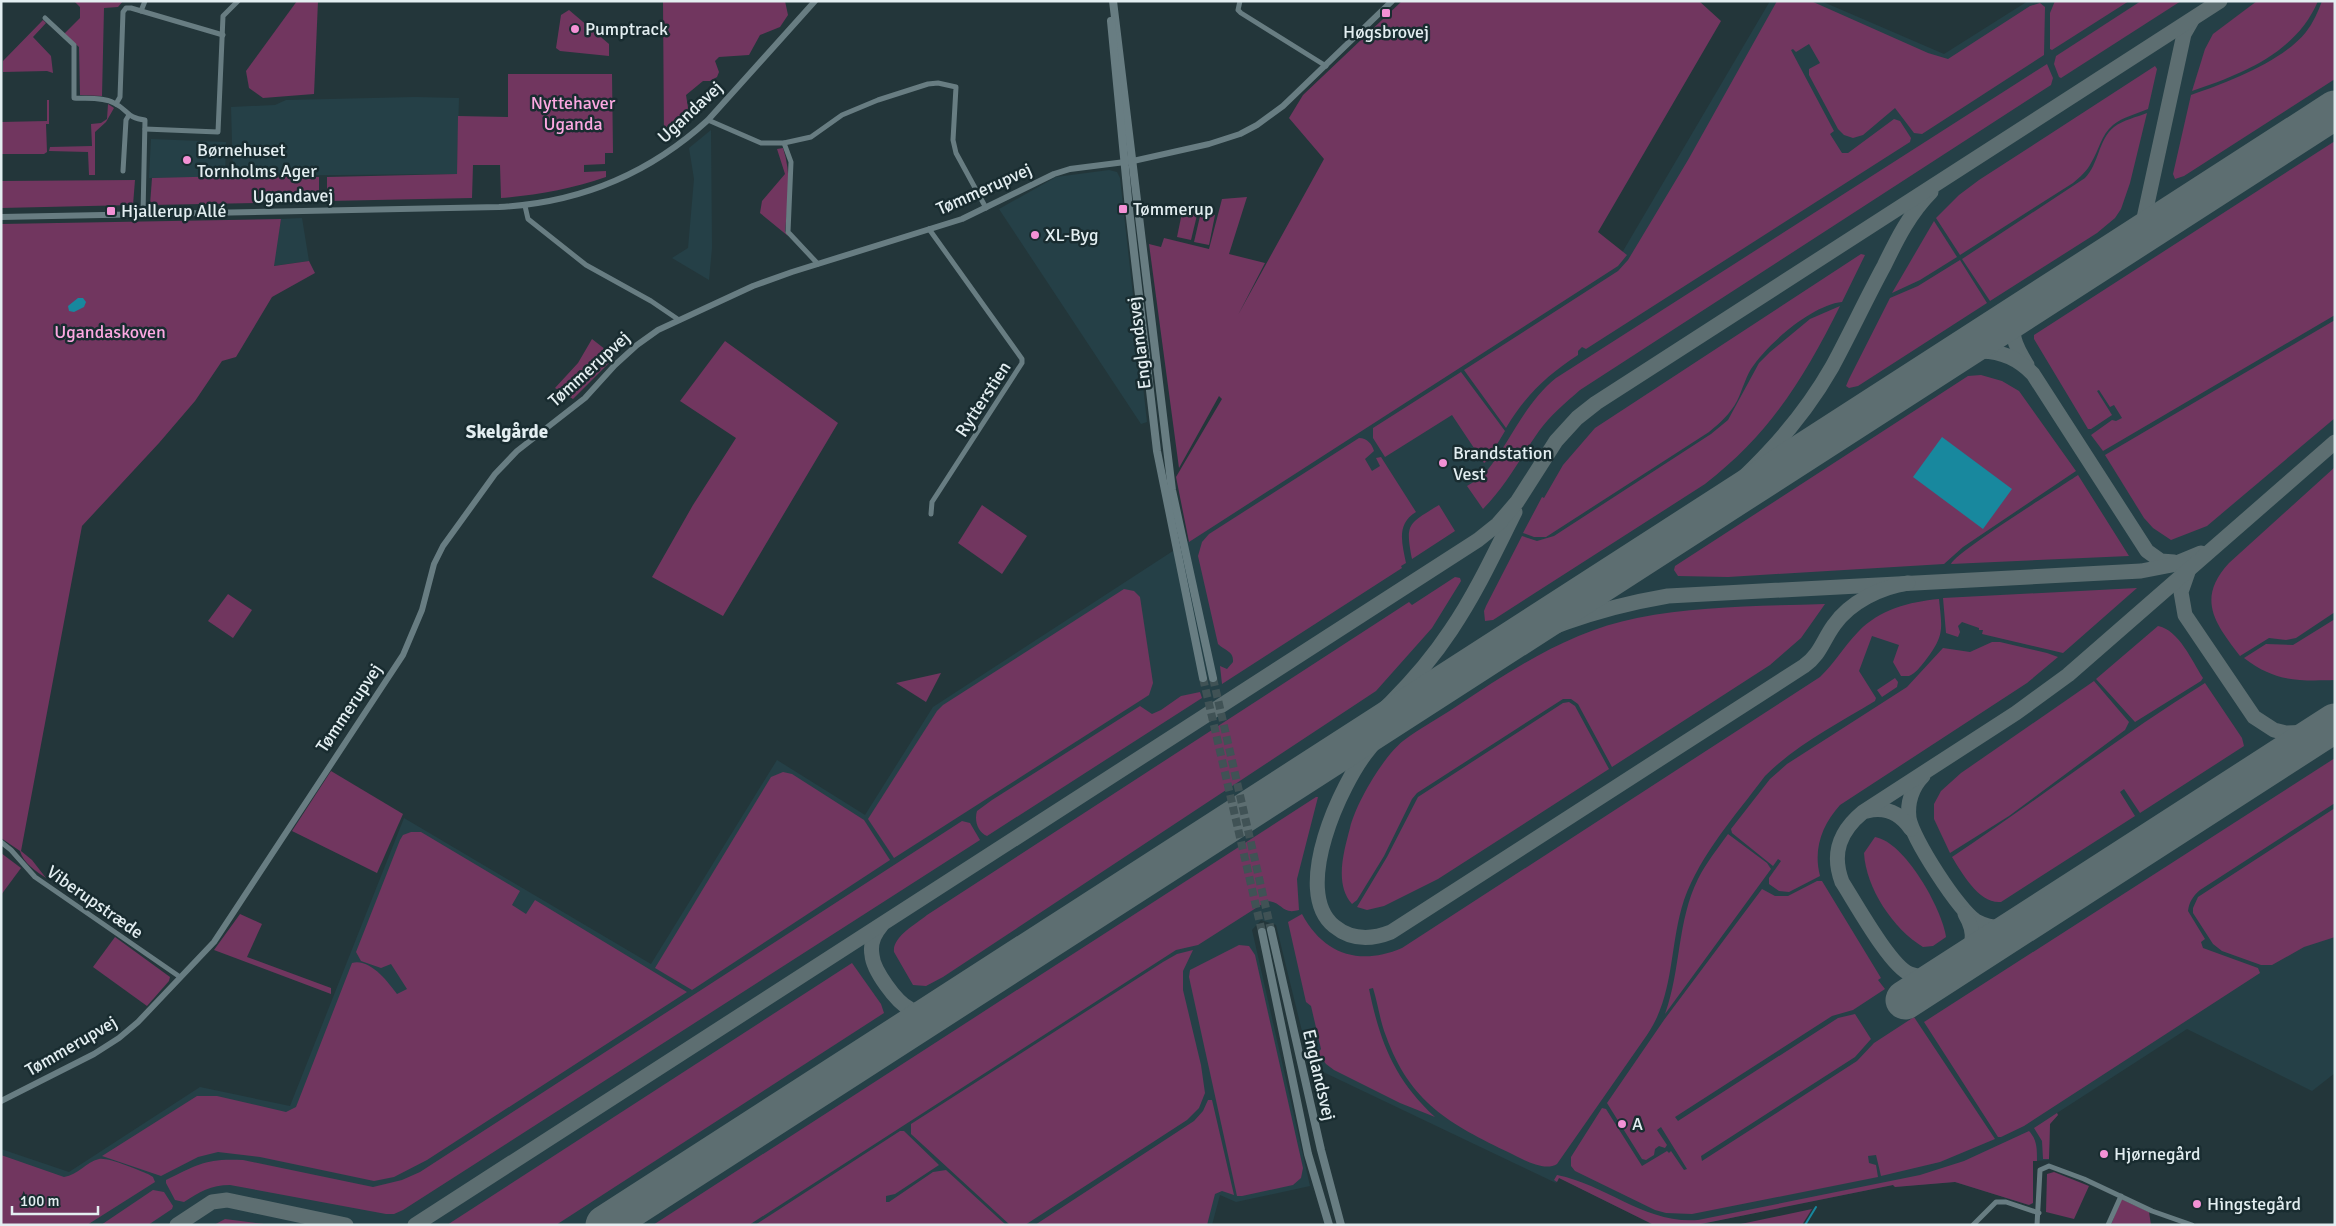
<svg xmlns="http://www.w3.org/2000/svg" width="2336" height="1226" viewBox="0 0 2336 1226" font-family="Signika,sans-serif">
<rect width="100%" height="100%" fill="#23363a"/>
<g fill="#254047">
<path d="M1770,1H1821L1944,54L2028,1H2335V1073L2312,1091L2187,1029L2057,1113L2058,1115L2050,1124L2049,1160L2033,1161V1203L2029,1205L1955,1182L1895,1187L1893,1185L1696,1225H1654L1559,1178L1556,1183L1319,1070L1312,1072L1276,925L1261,920L1252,930L1310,1186L1236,1202L1220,1195L1212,1225H1V1149L69,1172L200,1087L290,1106L404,818L651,964L777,760L865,815L933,707L1616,263Z"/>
<path d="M415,97L459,98L457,174L233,176L231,107L275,105L286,100Z"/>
<path d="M711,130L712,248L709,280L672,258L688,248L694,179L689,148Z"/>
<path d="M151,139L226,142L225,177L149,178Z"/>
<path d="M1109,170L1117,172L1120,178L1147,422L1141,424L999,209L1056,177Z"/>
<path d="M302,218L309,261L273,266L281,219Z"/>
</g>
<g fill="#71365f">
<path d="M74,1H123L118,7L104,8L102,96L80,95L79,47L64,34L80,18V7Z"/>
<path d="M297,1H318L314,94L263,98L249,88L246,71Z"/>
<path d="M663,1H785L788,15L780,27L760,35L749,55L719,57L715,61L719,72L717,77L710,81H703L686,95L690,120L664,142Z"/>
<path d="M1402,1H1699L1721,21L1598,232L1627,255L1618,266L1189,542L1176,477L1222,399L1219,396L1179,468L1149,244L1161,247L1164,238L1209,249L1222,199L1247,197L1229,254L1265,263L1238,315L1324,159L1289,118L1303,95Z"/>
<path d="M1777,1H1811L1928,53L1948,59L2030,6L2040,3L2045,7L2044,55L1922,134L1914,133L1895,108L1863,135L1853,138L1844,135L1838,129L1809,75V69L1820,63L1809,44L1796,52L1793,49L1791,50L1834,131L1830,134L1842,153H1848L1894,119L1900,121L1911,138L1910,142L1586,349L1582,347L1578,351V355C1547,375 1525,396 1506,428L1464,370L1618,271L1628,260L1688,160Z"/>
<path d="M2055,1H2129L2052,50L2050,49V13Z"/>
<path d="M2141,1H2181L2061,78L2059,77L2054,64L2056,56Z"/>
<path d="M2257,1H2318C2296,53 2242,74 2192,91L2205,49L2213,34Z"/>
<path d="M2322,1H2335V79L2184,176L2175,179L2173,174L2191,95C2226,83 2282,62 2306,32C2313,23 2318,12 2322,1Z"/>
<path d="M569,10L609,44V56L560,51L556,48L561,15Z"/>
<path d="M43,20L46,23L33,37L51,56L53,73L47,71L3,72V61Z"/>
<path d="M2047,64L2053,78L2051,85L1580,390C1565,403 1550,416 1539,431C1520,458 1506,486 1483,509L1467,486C1473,482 1482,478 1486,472C1511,441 1524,404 1556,378Z"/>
<path d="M2155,66L2157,69L2148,109C2136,114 2123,117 2113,125C2101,135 2099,150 2091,163C2087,171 2080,177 2073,183L1960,255L1936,218L1959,195L1979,180Z"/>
<path d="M508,74H612L613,153H605V164L584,165V172L606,171V177C571,189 538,195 501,198L500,165H473L472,198L327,201V177L457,174L458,116L508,117Z"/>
<path d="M47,100H49V124H46L47,152L44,154H1V122L47,121Z"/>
<path d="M108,104L114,108L106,122L95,132V175H89L88,152L49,151L50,147L92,146L91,124L101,123L107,119Z"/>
<path d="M2147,113L2130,183L2121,209L2115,218L2097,233L1990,301L1962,259L2085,178C2099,164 2098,140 2114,127C2123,120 2137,117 2147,113Z"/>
<path d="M2335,141V315L2103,451L2091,435L2112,420L2116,421L2122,418L2114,405L2110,407L2099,390L2097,391L2112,415L2091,429H2088L2034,339V335Z"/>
<path d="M783,148C792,175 788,202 785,231L788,236L760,213L762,201L785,174L777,149Z"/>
<path d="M233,176L319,177V202L150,205L152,178Z"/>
<path d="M135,180L133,205L1,208V181Z"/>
<path d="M1183,208L1198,211L1191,240L1177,237Z"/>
<path d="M1201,212L1215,215L1209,245L1194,242Z"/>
<path d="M281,219L274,266L309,261L315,273L272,297L236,357L222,361L195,401L159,443L82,526L21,851L32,860L46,878C37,872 23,863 20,851L1,838V224Z"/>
<path d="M1934,221L1957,257L1920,280L1892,293Z"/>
<path d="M1861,254L1865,255L1842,302C1812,305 1767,344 1751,369C1745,379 1742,391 1737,401C1730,414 1720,423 1709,432L1546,537H1534L1523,533L1542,497L1544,498L1563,465L1595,428Z"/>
<path d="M1960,260L1987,303L1858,386L1849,388L1846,386L1849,379L1890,298L1918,286Z"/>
<path d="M1840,306C1804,378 1770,434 1705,484L1493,620L1485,621L1484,611L1486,606L1522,536L1537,541L1554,536L1711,434L1728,420L1759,363L1770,352L1810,319Z"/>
<path d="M2335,320V418L2207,526L2171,540L2153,528L2144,518L2105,455Z"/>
<path d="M592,339L615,357L573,399L555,388L578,363Z"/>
<path d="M725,341L838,423L723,616L652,577L693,505L736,438L680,401Z"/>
<path d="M1461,372L1505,431L1487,461L1484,463L1452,415L1385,457L1373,438V428Z"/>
<path d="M1981,375L2002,381L2019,391L2076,471L1963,547L1944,564L1728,577L1678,576L1674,570L1675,566L1968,376Z"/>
<path d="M1359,438C1367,438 1372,444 1374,451L1365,459L1372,471L1380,466L1376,458L1381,457L1416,512C1396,524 1402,543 1406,563L1401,566L1402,568L1222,684L1220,666L1227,669L1233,662C1234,651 1225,651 1218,644L1198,556L1202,542L1209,534Z"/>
<path d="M2335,467V612L2296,638L2286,640L2269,638L2240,656C2215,623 2196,599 2229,563Z"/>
<path d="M2078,475L2129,556L1951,564C1957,551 2059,488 2078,475Z"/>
<path d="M982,505L1027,536L1002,574L958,543Z"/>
<path d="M1439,505L1455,531L1412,559C1405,523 1408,524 1439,505Z"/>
<path d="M1455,577L1460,578L1461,581L1432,628L1376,691L943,977L926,986L913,985L894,952C892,937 916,924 927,915L1409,602L1412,605Z"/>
<path d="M2137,588L2063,653L1982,634L1983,630H1979V628L1962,622L1958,626L1960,632L1958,637L1946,633L1943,598Z"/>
<path d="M1124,589L1134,591L1140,597L1153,683L1149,695L894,858L868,819L937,711L943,705Z"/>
<path d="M228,594L252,610L233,638L208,621Z"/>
<path d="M1939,599C1942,629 1945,635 1925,661C1920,667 1916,673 1909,676H1901L1893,662L1899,645L1872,636L1859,671L1876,698L1875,701C1837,724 1796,745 1765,776C1736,815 1701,853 1684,900C1669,946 1675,994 1647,1035L1557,1164C1544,1172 1522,1159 1510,1153C1450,1124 1410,1103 1386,1036C1380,1021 1378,1004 1373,988L1369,989C1380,1042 1394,1079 1435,1117L1400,1103L1334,1070L1326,1064L1318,1053L1321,1049L1311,1006L1306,1002L1288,922L1302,914C1324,955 1360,966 1402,948L1820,677C1835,663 1844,646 1858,632C1880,609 1909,602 1939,599Z"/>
<path d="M1825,604L1801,638L1770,665L1612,767L1578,704L1571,699H1563L1417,793L1412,799L1384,856L1357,900L1352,904C1334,884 1344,851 1350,828C1356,803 1383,757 1403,741C1420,728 1439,718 1457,706C1513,669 1570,631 1637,618C1698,606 1763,606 1825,604Z"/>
<path d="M2335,619V680C2298,681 2275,682 2244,658L2266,644L2293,645Z"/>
<path d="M2158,626C2179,630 2192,661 2203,678L2201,681L2135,722L2096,679Z"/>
<path d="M1992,642H2000L2047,653L2058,657L2027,683L1840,805C1822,825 1813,849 1820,876L1789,892L1779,891L1769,884V878L1781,861L1778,859L1773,866L1732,833L1731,829L1770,779L1787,764L1907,687L1943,648L1970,652Z"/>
<path d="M941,673L926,702L896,683Z"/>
<path d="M1895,678L1898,682L1897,687L1882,697L1877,690Z"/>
<path d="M2094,681L2129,722L2125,730L2009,816L1950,853L1934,819V804L1941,791L1961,773Z"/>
<path d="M2205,683L2242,738L2244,746L2140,813L2124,789L2120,792L2135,816L2001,902C1979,904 1962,873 1952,857C2038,800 2118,737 2205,683Z"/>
<path d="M1200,692L1202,698L987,836C978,832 974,821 977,811L992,800L1140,706L1152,714L1161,710L1181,696Z"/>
<path d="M1569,702L1575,706L1609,769L1438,879L1384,906L1367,910L1357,907L1387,857L1418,797L1563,703Z"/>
<path d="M2335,758V803L2200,890C2193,896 2189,902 2188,911L2205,939L2201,942L2203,948L2258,968L2260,973L2024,1126L2001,1137H1998L1924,1022Z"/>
<path d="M331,771L403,814L377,873L292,831Z"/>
<path d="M783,772L792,774L864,820L890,860L692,990L655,968L771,777Z"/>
<path d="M1316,797H1318L1297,879L1299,910C1281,915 1283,902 1267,901L1198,945L1176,950L749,1225H653Z"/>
<path d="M2335,808V937L2304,947L2272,965H2261L2222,951L2213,944L2193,913V908L2198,897Z"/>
<path d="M962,821L970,823L980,840L403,1210L394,1214H386L230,1185C211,1185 199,1192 184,1202L175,1200L166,1183V1180C198,1164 207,1158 243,1160L373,1187L402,1180L420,1172Z"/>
<path d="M411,832H421L520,891L512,905L526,914L535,900L687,992L427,1160L394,1177L374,1181L260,1157L218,1152L198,1157L161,1176L102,1156L197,1096H217L286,1112L296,1107L352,963C370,958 388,982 397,994L407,989L391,964L381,968L361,961L356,952L400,840L403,835Z"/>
<path d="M1728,834L1767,863L1771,869L1665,1014C1681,970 1677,921 1698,879C1706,863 1718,848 1728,834Z"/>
<path d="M1875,837C1905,842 1942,909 1946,937L1933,946L1923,947C1893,929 1866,888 1864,853Z"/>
<path d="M1,853L21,868L1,895Z"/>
<path d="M1817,881H1822L1881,978L1878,980L1885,989L1853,1010L1832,1016L1675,1117L1678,1121L1838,1018L1855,1014L1871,1039L1855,1057L1701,1156L1702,1161L1857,1061L1874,1043L1914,1017L1995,1139L1940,1162L1881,1176L1876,1155L1868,1156L1869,1163L1876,1165L1878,1177L1692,1214L1666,1213L1655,1210L1575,1171L1571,1166V1157L1602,1108L1606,1109L1642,1166L1667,1151L1669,1153L1671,1151L1684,1170L1687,1169L1661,1127L1657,1130L1667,1145L1665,1148L1659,1146L1655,1149L1654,1155L1646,1160L1642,1159L1607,1103L1664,1020L1762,889L1775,896H1788Z"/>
<path d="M240,914L262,924L247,957L331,988V994L214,950Z"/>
<path d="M115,937L170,977L169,981L147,1006L93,967Z"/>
<path d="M1239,945L1249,946L1255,955L1303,1168L1301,1178L1293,1185L1242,1196H1237L1189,977L1190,970Z"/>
<path d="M1193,950L1183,971V990L1201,1065L1205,1093L1199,1108L1187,1120L1025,1225H1010L911,1134V1124L1163,962L1177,954Z"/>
<path d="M852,963L881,1004L884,1013L556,1225H447Z"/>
<path d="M1208,1100H1212L1234,1195L1222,1191L1215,1194L1207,1225H1035L1194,1121L1203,1111Z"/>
<path d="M2057,1113L2058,1115L2050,1124L2049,1159H2043L2042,1141L2034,1128Z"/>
<path d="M900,1131H904L939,1165L895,1194L886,1196V1202H889L933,1172L946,1170L1006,1225H755Z"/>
<path d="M2029,1131C2037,1140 2037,1148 2037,1161H2033V1203L2029,1205L1955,1182L1895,1187L1893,1185L1696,1225H1654L1559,1178L1557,1182L1554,1180L1557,1175C1607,1185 1645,1224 1698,1220L1920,1175L1964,1161Z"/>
<path d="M1,1155L64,1177C78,1175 86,1162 99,1159C108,1157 138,1170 148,1174L153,1177L155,1182L87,1225H1Z"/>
<path d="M2054,1172L2089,1186L2074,1219L2046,1212L2047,1174Z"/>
<path d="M153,1190L164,1192L173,1206L172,1209L148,1225H101Z"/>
<path d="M2121,1199L2149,1212L2151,1225H2111Z"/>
<path d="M1812,1209L1802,1225H1736Z"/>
<path d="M225,1219L264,1224L269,1225H214Z"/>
</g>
<g fill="#18889e">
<path d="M78,298H83L86,302L84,307L74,312L69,311L68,306Z"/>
<path d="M1942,437L2012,489L1983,529L1913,477Z"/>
</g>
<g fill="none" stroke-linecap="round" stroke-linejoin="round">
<path stroke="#18889e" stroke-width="2" d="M1805,1225L1816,1207"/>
<g stroke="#5d6e71" stroke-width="15">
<path d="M2126,245L2137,233L2144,218L2184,34L2192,20"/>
<path d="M2021,312C2006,331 2016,347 2027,365"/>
<path d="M1951,357C1982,346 2010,350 2033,374L2147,551L2161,561L2174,562"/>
<path d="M1688,527C1744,480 1795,432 1832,367C1850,334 1866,299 1884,266C1897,239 1910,213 1931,192"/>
<path d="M2188,572L2181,592L2185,615L2254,717L2274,730L2286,733L2313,732L2331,726"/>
<path d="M1470,667C1537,630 1592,609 1668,596L2141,571L2172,565L2201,553"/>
<path d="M1424,697C1404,713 1385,729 1369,749C1341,783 1291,891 1334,926C1351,940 1371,940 1391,932L1804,666C1820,655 1823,640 1834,625C1850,602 1881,587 1908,583"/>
<path d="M1320,764C1370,725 1416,683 1451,630C1476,593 1495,552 1515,512"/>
<path d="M1923,776C1912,787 1907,803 1909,818C1912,838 1959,911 1976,921C1991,929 2008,929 2024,923"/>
<path d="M1867,811C1886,806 1900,813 1911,829"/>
<path d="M881,926C874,934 870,944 872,955C873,970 896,1002 910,1009C919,1012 928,1011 937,1011"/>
<path d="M1958,966C1974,950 1977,934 1965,914"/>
<path d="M1947,973C1935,977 1922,979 1910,974C1890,966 1855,902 1842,882C1831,853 1840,831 1863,812L2016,713L2068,675L2335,442"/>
<path d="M177,1225L212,1202L227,1200L346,1225"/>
<path d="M415,1225L1478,540L1498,524L1517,502L1556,441L1577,418L1596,403L2220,1"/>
</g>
<g stroke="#5d6e71" stroke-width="39">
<path d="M1905,1000L2335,723"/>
<path d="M605,1225L2335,110"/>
</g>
<g stroke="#405255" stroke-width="8" stroke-dasharray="8 4" stroke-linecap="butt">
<path d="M1203,678L1262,932"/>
<path d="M1213,678L1271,930"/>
</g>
<g stroke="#687d82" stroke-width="5">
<path d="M1240,1L1238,10L1241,13L1326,66"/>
<path d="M141,11L145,1"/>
<path d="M45,18L74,45V98C87,99 103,97 114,103C129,110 126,118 145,120L143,214"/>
<path d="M116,104L120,97L123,12L126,8H131L223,35"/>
<path d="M708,120L761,143H784L811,137L842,115L878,100L928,84L938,83L956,87L953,140L956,153L986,208"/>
<path d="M145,129L218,132L223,16L238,1"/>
<path d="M784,143L791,162L788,232L818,264"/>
<path d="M123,171L126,120L129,115"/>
<path d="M525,206L528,219L586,265L651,301L679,320"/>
<path d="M929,229L1022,359V363L932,502L931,514"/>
<path d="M1,842L11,850L35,877L180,977"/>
<path d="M1973,1225L1996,1202H2006L2039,1213"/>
<path d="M2037,1225L2040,1170L2049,1166L2084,1179L2152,1211L2192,1225"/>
<path d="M2108,1225L2121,1196"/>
</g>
<g stroke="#687d82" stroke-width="6">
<path d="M1,217L499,207C580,203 649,174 708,120L815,1"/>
<path d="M1,1101L94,1054L119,1038L138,1022L214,942L403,655L422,610L434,564L443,546L495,474L517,451L585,398L615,365L637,345L658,330L753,286L792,272L962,219L1054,174L1070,169L1133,161L1209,144L1240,134L1257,125L1283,106L1392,1"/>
</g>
<g stroke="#687d82" stroke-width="8">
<path d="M1113,1L1172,490L1213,678"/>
<path d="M1111,21L1129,209L1157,451L1203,678"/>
<path d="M1271,930L1321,1150L1341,1225"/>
<path d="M1262,932L1308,1154L1329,1225"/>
</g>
</g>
<g fill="#f391d5" stroke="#192c30" stroke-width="2">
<rect x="1381" y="8" width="10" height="10" rx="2.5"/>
<circle cx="575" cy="29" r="5"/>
<circle cx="187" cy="160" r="5"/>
<rect x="1118" y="204" width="10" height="10" rx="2.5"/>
<rect x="106" y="206" width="10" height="10" rx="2.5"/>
<circle cx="1035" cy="235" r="5"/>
<circle cx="1443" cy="463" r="5"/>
<circle cx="1622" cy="1124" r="5"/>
<circle cx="2104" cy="1154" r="5"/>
<circle cx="2197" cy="1204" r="5"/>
</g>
<g text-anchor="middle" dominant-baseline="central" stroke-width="5" stroke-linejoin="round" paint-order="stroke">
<g font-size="18" fill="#e3eef1" stroke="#192c30" text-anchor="start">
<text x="585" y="29">Pumptrack</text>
<text x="1386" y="32" text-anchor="middle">Høgsbrovej</text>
<text x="197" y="150">Børnehuset<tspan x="197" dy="21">Tornholms Ager</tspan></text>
<text x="1133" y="209">Tømmerup</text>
<text x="121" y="211">Hjallerup Allé</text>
<text x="1045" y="235">XL-Byg</text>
<text x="1453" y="453">Brandstation<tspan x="1453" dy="21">Vest</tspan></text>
<text x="1632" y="1124">A</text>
<text x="2114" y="1154">Hjørnegård</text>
<text x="2207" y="1204">Hingstegård</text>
</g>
<g font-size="18" fill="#fca8e1" stroke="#192c30">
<text x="573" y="103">Nyttehaver<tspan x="573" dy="21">Uganda</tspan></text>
<text x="110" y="332">Ugandaskoven</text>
</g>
<g font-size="18" fill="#e3eef1" stroke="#192c30">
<text transform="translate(690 112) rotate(-43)">Ugandavej</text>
<text transform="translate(984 189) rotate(-24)">Tømmerupvej</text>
<text transform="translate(293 196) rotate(-1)">Ugandavej</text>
<text transform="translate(1139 343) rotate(-97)">Englandsvej</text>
<text transform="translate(589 369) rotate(-42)">Tømmerupvej</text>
<text transform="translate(983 399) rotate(-57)">Rytterstien</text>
<text transform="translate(349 708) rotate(-56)">Tømmerupvej</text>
<text transform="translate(95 902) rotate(35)">Viberupstræde</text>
<text transform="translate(71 1046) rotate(-30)">Tømmerupvej</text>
<text transform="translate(1319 1075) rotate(77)">Englandsvej</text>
</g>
<g font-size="19" font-weight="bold" fill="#e3eef1" stroke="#192c30">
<text x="507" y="432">Skelgårde</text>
</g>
</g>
<rect width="2336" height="1226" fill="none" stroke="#e3eef1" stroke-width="5"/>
<path d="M12 1206v8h86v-8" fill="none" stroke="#e3eef1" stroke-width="2.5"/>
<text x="20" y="1206" font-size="15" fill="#e3eef1" stroke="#192c30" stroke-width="4" paint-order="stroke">100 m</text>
</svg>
